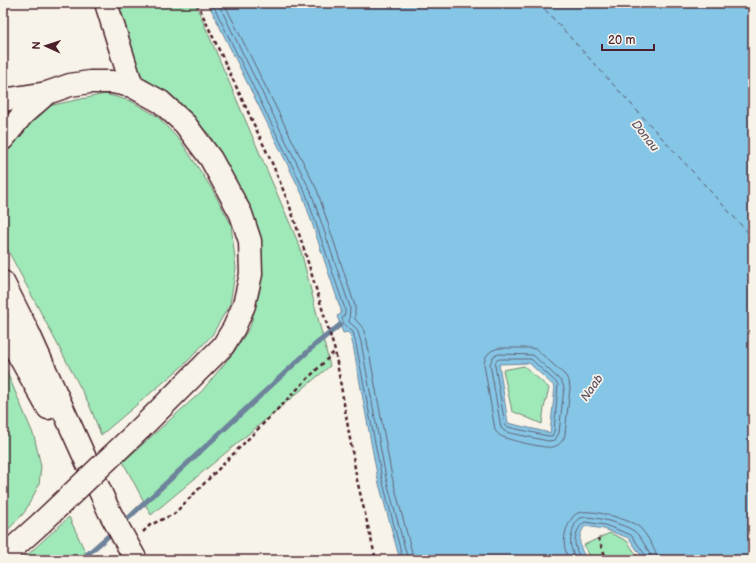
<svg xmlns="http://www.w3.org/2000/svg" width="756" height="563" viewBox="0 0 756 563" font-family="'Balsamiq Sans',sans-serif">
<rect width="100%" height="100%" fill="#f7f3e8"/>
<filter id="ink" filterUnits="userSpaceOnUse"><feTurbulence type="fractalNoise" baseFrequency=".025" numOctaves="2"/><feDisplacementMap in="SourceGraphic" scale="8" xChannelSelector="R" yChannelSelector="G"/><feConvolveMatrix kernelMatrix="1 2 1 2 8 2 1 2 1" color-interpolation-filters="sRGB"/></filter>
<g filter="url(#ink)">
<g fill="#9fe9b8" stroke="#748472">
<path d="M108,3H195L300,247L330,366L151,515L123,462L202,391L234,352L250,327L260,289V244L245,198L209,134L138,72Z"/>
<path d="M105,94L131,101L157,116L182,143L212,189L231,224L236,268L230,304L212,335L185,364L101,435L89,404L3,241V159L7,146L25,124L48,106Z"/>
<path d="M3,363L34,436L41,466L39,485L24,513L3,535Z"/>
<path d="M524,366L549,388L544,408L542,424L512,411L503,370Z"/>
<path d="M69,517L89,560H22Z"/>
<path d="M610,533L627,541L640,560H592L584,545Z"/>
</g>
<path fill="#85c6e6" stroke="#6d839b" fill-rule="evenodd" d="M208,3H753V560H644L629,538L604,529L585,526C576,538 580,549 587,560H400L378,480L353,345L350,334L347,332L343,333L337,316L341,314V310L303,196ZM529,363L555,387L550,433L508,423L499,364Z"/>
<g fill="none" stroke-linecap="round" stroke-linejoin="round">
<g stroke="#626276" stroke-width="1">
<path d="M212,3L306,194L345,309V314L342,318C346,330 346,325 353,332L356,344L382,479L403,560"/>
<path d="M218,3L311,192L350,307L349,322L357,329L361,342L386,478L408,560"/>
<path d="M224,3L317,190L355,306V319L363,328L367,341L392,477L414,560"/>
<path d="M499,348H530L536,349L565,375L569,381L570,388L565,434C564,440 560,445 553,447C547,449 508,440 501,436C499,435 497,433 495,430L484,364C485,355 490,350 499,348Z"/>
<path d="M499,354L533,355L562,382L564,388L559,433L555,440L548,441L506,432L501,428L490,364L493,357Z"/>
<path d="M500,359H531L558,384L554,432L552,436H548L508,427L505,425L495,365L496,361Z"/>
<path d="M569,560C564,550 563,541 566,530C569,524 571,516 578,513C590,508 627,519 638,526C645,531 657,552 658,560"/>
<path d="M577,560C571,551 569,544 572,534C573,528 575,521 581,518C590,514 626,525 634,531C640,535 651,554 652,560"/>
<path d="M582,560C580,556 577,553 576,548C573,541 577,526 585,522L605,525L631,535L646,556L647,560"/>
</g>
<g stroke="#6d839b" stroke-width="5">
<path d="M122,524L316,344L340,325"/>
<path d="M81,560L113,532"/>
</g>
<path stroke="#5c5163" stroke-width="1" stroke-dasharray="5 4" stroke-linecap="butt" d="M539,3L753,238"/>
<g stroke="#4a1f2b" stroke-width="25">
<path id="minor" d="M106,3L132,86"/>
</g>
<g stroke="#4a1f2b" stroke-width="25">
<g id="major">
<path d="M3,100L47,93L70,85L90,82H112L132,86L161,102L185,124L211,159L241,214L250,241L251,274L244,305L234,328L223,346L140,429"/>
<path d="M3,139L23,114L47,93"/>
<path d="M3,282L28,332L109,511"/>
<path d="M3,327L48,408"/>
<path d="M3,557L41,523"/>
</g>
</g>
<g stroke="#4a1f2b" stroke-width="2.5" stroke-dasharray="4 3" stroke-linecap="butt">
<path d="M197,3L272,163L289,204L303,246L335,351L357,480L376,560"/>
<path d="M143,532L150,525L174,514L335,351"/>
<path d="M598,538L607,560"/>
</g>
<use href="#minor" stroke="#f7f3e8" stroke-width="22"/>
<use href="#major" stroke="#f7f3e8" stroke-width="22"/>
<g stroke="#4a1f2b" stroke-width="25" stroke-linecap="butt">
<g id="major-bridge">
<path d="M109,511L136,560"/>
<path d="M41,523L140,429"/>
</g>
</g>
<use href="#major-bridge" stroke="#f7f3e8" stroke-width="22"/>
</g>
</g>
<g text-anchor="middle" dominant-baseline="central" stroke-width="3.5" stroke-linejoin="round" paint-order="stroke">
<g font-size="12" font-style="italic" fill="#5c5163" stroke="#f7f3e8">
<text transform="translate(645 136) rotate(52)">Donau</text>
<text transform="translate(592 388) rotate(-55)">Naab</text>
</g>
</g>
<rect width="756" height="563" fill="none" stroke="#f7f3e8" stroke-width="16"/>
<rect x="8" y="8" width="740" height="547" fill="none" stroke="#4a1f2b" stroke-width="1.5" filter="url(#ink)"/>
<g transform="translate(46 46) rotate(273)" stroke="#f7f3e8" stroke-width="3" paint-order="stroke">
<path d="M0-3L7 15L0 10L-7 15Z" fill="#4a1f2b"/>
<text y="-6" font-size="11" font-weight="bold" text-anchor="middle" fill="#4a1f2b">N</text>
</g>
<path d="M602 44v6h52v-6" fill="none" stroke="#4a1f2b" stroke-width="2"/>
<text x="608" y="44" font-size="12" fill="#4a1f2b" stroke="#f7f3e8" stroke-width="3" paint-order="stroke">20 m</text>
</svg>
